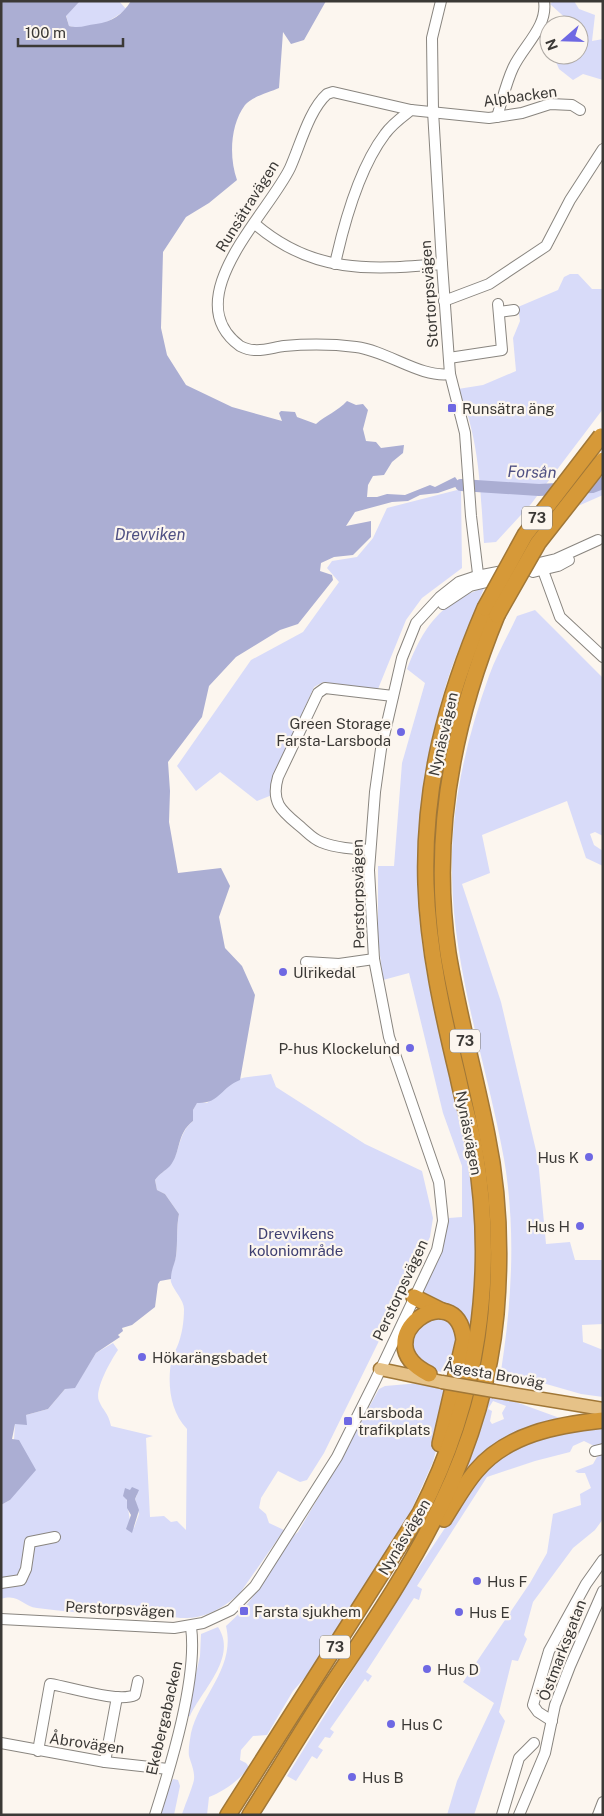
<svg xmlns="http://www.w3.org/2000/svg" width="604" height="1816" viewBox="0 0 604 1816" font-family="'Public Sans',sans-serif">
<rect width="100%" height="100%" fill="#fcf6ef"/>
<g fill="#d8dbf9" fill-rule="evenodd">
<path d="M80,1H119L126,9C110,23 90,31 69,26L66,15Z"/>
<path d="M553,1H574L579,9L595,15L592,41L603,39V80L583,74L573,80L559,69L553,55H579V25H570L571,23L550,4Z"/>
<path d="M570,274H578L592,289H603V409L531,504L496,542L484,543C480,488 480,439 458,389L483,385L516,371L513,338L520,321L518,307L558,290L564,277Z"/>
<path d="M603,473V495L578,506Z"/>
<path d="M461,489L462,568L422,598L406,620L378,689L323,682L314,687L271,782L272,795L257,801L220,772L196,791L177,766L251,660L303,632L339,582L327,568L332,561L357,557L373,538L387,508Z"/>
<path d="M484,588C472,621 456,651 446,685C425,752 416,824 418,895C421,983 451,1067 467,1152C478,1216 476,1277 470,1341L423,1294V1290L443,1244L449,1218L462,1217V1166L443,1113L409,973L383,980L378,939V866H394L402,763L425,683L407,669C423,628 440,602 484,588Z"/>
<path d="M535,610L603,678V836L595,832L590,834L594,845L603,851V866L586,858L567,801L482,835L490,873L462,884L501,1002L538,1159L546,1244L570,1242L575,1260H603V1324L582,1325L583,1342L603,1350V1397L581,1394L501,1371C512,1301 516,1229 504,1159C487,1065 454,974 452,877C450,809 466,740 489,676C496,656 508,636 517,616Z"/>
<path d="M271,1074L276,1087L365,1144L422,1171L433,1218L430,1237L324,1453L307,1480L300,1482L278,1471L261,1498L259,1508L266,1514L269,1523L284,1530L240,1593C228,1604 213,1614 197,1617C180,1621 158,1613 140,1612C131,1612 122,1615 113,1615C87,1614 62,1611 37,1608C22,1606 19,1593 1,1599V1505L10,1500L15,1424L25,1422L26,1415L48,1409L65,1389L78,1382L96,1353L113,1343L118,1350C111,1360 94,1390 99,1401C103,1411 108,1412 111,1426L153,1436L146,1438L150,1517L164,1516L171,1522L177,1521L186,1530L187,1429C169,1410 167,1381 172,1357C173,1353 176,1350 177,1347C182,1336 184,1321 184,1309C184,1300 174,1291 171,1282C169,1271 174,1265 176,1256C178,1242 176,1228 179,1214L165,1194L157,1190L155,1180C159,1174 165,1171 169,1166C181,1153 177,1134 193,1121V1110L197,1102L207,1103C215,1097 221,1091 228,1085C239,1075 258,1077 271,1074ZM125,1489L137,1495L135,1499L139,1514L134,1528L130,1521Z"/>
<path d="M437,1314L459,1329L455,1373C436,1372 423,1371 415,1352C411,1345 410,1341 411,1333Z"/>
<path d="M420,1383L451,1390L433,1462L406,1522L350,1612L326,1644L314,1667L293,1691L267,1735L253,1736L241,1750L240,1760L246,1763L249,1767C241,1779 223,1792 209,1797L207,1815H182C184,1807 194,1784 194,1779C195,1772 191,1763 189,1756C188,1749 190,1740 191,1733C200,1696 236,1668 226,1626C254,1602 271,1569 291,1538L298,1532L338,1464L379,1389L385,1386Z"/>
<path d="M489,1396L513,1401L568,1421L525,1431L452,1500L475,1444ZM493,1401L506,1406L502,1413L504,1419L492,1424L490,1421L492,1411L488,1409Z"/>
<path d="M603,1425V1443L594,1446L584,1441L573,1446L570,1452L535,1461L487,1477L417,1586L422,1589L419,1600L414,1598L366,1672L372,1676L368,1682L365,1679L330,1729L334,1732L330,1738L325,1737L318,1747L323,1750L317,1759L312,1756L296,1781L287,1776L389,1612L489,1462L524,1441Z"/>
<path d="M603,1454V1519L595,1530L573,1548L533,1602L524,1635L527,1639L518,1661L512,1660L499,1712L505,1721L474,1815H447L457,1781L494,1703L463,1682L530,1583L547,1553L553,1514L581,1505L580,1494L591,1488L585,1473H578L575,1471L593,1464L597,1457Z"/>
<path d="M218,1627C238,1657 202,1690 190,1716L186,1717L200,1656L201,1634Z"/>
<path d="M173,1779L178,1780L180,1786L174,1815H160L163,1801Z"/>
</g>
<g fill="#abaed3">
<path d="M1,1H80L66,16L69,26C80,29 86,25 96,24C112,22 122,15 131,1H326L304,40L291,44L283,32L279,88C270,92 251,97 245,105C230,125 229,158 237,180L209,203L186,217L163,252L161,328L167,355L186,385L232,407L282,421L279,413L281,411L295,412L297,417L316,424C326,415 338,411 347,401L356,405L363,404L368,410L363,429L366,441L376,442L381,448L404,445L403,453L392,462L384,475L373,476L368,485L367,497H377L387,494L405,495L430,485L435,487L455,477L461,485L438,493L420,495L408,501L392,502L355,512L346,526L371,521V537L353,555L334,557L321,563L320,571L332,575L333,580L298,624L280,630L236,657L209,686L202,717L168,762L170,791L169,822L178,873L221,868L230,886L219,917L225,948L242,966L255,995L240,1080C221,1087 220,1104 197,1103L193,1110V1121C176,1134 181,1153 170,1166C165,1171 159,1174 155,1180L157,1190L165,1194L179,1214C176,1228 178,1242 176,1256C175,1264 171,1269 171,1279L160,1281L158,1284L155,1307L132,1325L122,1328L123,1331L118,1335L120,1337L96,1353L75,1388L65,1389L48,1409L26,1415L27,1425L15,1424L12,1439L19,1440L36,1470L10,1500L1,1505Z"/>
<path d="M132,1487L139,1490L135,1499L139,1510L132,1533L126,1529L131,1515L127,1508V1500L123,1496L125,1488L130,1490Z"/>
</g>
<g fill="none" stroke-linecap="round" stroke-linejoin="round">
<path stroke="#abaed3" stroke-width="12" d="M461,485L539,490L592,487L603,483"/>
<g stroke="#89857f" stroke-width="12">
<g id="minor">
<path d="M441,1L432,38L433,111L442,264L450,374L465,433L471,516L479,582"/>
<path d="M497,117C502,101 506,83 513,68C523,46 548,27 544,1"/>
<path d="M255,224C313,274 370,270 442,264"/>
<path d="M335,264C344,223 360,167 385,134C392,124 402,117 411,110"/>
<path d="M444,301L489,284L546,246L570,200L603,149"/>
<path d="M499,312L514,310"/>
<path d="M449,358L502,350L498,304"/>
<path d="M450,374C420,378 388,351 356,347C332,344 308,344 284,346C275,347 264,351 254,350C250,350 244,348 240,346C176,299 268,214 290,168C300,146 309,110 327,94L333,92L411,110L489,118L522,113L550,104L572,105L580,110"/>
<path d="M541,565L560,617L603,657"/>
<path d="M522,567L556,559L598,540"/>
<path d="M533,572L558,566L569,560"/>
<path d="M443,604L470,586L504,578"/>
<path d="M370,850C353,849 336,848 321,842C313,839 308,833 302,828C283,812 270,804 278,777L318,693L325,688L393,696"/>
<path d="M306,962L339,964L374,959"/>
<path d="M595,1451L603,1449"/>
<path d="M1,1583L21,1580L26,1569L30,1542L55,1537"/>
<path d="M1,1619L174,1628L203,1623L231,1610L255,1586L337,1457L375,1381L437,1250L443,1221L439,1182L389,1037L374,959L369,870L375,792L381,749L402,658L416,623L440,597L459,582L477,576L508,570"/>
<path d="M552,1721L538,1712L533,1705L549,1651L586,1584L603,1560"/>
<path d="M1,1743L105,1762L168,1769"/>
<path d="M38,1751L50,1684C70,1687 118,1703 135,1695L138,1681"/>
<path d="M105,1762L117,1697"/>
<path d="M155,1815C171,1765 198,1677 191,1627"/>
<path d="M502,1815L519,1758L534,1743"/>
<path d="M519,1815L545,1753L555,1705L570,1666L603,1591"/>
<path d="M598,1815L603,1802"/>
</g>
</g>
<g stroke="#a07737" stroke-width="15">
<g id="major">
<path d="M380,1369L442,1382"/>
<path d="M494,1391L603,1409"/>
</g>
</g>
<g stroke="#a07737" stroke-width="18">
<g id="highway">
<path d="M414,1297L442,1311"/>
<path d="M429,1374C361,1340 457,1272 464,1340L440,1444"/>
<path d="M444,1519C454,1503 464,1485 476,1471C507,1434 557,1425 603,1420"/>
<path d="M228,1815L420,1513C478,1400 496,1276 475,1150C471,1126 463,1102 458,1077C443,1015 428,949 426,884C423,785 446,699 485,608"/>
<path d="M250,1815C280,1768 308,1720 339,1674C416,1560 483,1455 496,1314C501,1255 499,1193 487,1135C475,1074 458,1014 448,953C431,837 453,722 497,615"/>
</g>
</g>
<use href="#minor" stroke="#fff" stroke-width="10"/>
<use href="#major" stroke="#e6c288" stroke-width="12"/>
<use href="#highway" stroke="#d69938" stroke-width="15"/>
<g stroke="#a07737" stroke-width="15" stroke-linecap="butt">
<path id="major-bridge" d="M442,1382L494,1391"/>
</g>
<g stroke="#a07737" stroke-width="18" stroke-linecap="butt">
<g id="highway-bridge">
<path d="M485,608L525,535L601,436"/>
<path d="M497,615L538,543L603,460"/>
</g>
</g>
<use href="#major-bridge" stroke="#e6c288" stroke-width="12"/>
<use href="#highway-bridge" stroke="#d69938" stroke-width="15"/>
</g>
<g fill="#6e68e3" stroke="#fcf6ef" stroke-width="2">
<rect x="447" y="403" width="10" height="10" rx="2.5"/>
<circle cx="401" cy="732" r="5"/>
<circle cx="283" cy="972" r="5"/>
<circle cx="410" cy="1048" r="5"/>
<circle cx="589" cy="1157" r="5"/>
<circle cx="580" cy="1226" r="5"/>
<circle cx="142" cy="1357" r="5"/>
<rect x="343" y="1416" width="10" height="10" rx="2.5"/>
<circle cx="477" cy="1581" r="5"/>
<rect x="239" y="1606" width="10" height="10" rx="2.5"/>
<circle cx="459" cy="1612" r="5"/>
<circle cx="427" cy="1669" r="5"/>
<circle cx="391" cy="1724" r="5"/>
<circle cx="352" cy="1777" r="5"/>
</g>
<g text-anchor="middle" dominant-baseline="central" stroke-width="4.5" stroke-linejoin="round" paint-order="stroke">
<g fill="#fcf6ef" stroke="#75726e" stroke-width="1">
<rect x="522" y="506.5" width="30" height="23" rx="4"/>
<rect x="450" y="1029.5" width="30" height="23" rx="4"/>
<rect x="320" y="1635.5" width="30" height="23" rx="4"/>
</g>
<g font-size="14" font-weight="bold" fill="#3b3936">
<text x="537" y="518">73</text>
<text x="465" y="1041">73</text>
<text x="335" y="1647">73</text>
</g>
<g font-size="15" fill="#3b3936" stroke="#fcf6ef">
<text transform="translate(520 96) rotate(-8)">Alpbacken</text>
<text transform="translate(247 206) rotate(-58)">Runsätravägen</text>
<text transform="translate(429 294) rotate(-94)">Stortorpsvägen</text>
<text transform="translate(443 734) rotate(-77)">Nynäsvägen</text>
<text transform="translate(358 894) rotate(-91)">Perstorpsvägen</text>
<text transform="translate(469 1133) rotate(79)">Nynäsvägen</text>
<text transform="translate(400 1290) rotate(-65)">Perstorpsvägen</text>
<text transform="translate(494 1374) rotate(10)">Ågesta Broväg</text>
<text transform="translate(404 1537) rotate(-59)">Nynäsvägen</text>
<text transform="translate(120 1609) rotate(3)">Perstorpsvägen</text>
<text transform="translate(562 1650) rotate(-69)">Östmarksgatan</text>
<text transform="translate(164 1718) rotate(-77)">Ekebergabacken</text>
<text transform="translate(87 1743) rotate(8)">Åbrovägen</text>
</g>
<g font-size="15" fill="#3b3936" stroke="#fcf6ef" text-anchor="start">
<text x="462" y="408">Runsätra äng</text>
<text x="391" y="723" text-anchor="end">Green Storage<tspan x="391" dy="17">Farsta-Larsboda</tspan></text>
<text x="293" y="972">Ulrikedal</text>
<text x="400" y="1048" text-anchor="end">P-hus Klockelund</text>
<text x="579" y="1157" text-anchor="end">Hus K</text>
<text x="570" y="1226" text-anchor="end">Hus H</text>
<text x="152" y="1357">Hökarängsbadet</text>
<text x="358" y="1412">Larsboda<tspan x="358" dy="17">trafikplats</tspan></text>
<text x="487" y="1581">Hus F</text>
<text x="254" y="1611">Farsta sjukhem</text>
<text x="469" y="1612">Hus E</text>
<text x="437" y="1669">Hus D</text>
<text x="401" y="1724">Hus C</text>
<text x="362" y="1777">Hus B</text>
</g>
<g font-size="15" fill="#3e3f71" stroke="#fcf6ef">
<text x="296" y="1233">Drevvikens<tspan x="296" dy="17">koloniområde</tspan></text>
</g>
<g font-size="16" font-style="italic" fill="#4f5083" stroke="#fcf6ef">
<text transform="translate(532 472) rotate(1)">Forsån</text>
<text x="150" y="534">Drevviken</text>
</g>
</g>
<rect width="604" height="1816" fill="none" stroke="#3b3936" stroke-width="5"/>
<g transform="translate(564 40) rotate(250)"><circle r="24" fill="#fcf6ef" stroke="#afaaa5"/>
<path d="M0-4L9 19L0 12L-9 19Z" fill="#6e68e3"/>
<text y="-8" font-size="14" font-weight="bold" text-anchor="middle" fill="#3b3936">N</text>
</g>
<path d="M18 38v8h105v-8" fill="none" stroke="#3b3936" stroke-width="2.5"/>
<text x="25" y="38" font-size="15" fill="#3b3936" stroke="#fcf6ef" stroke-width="4" paint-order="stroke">100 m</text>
</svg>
